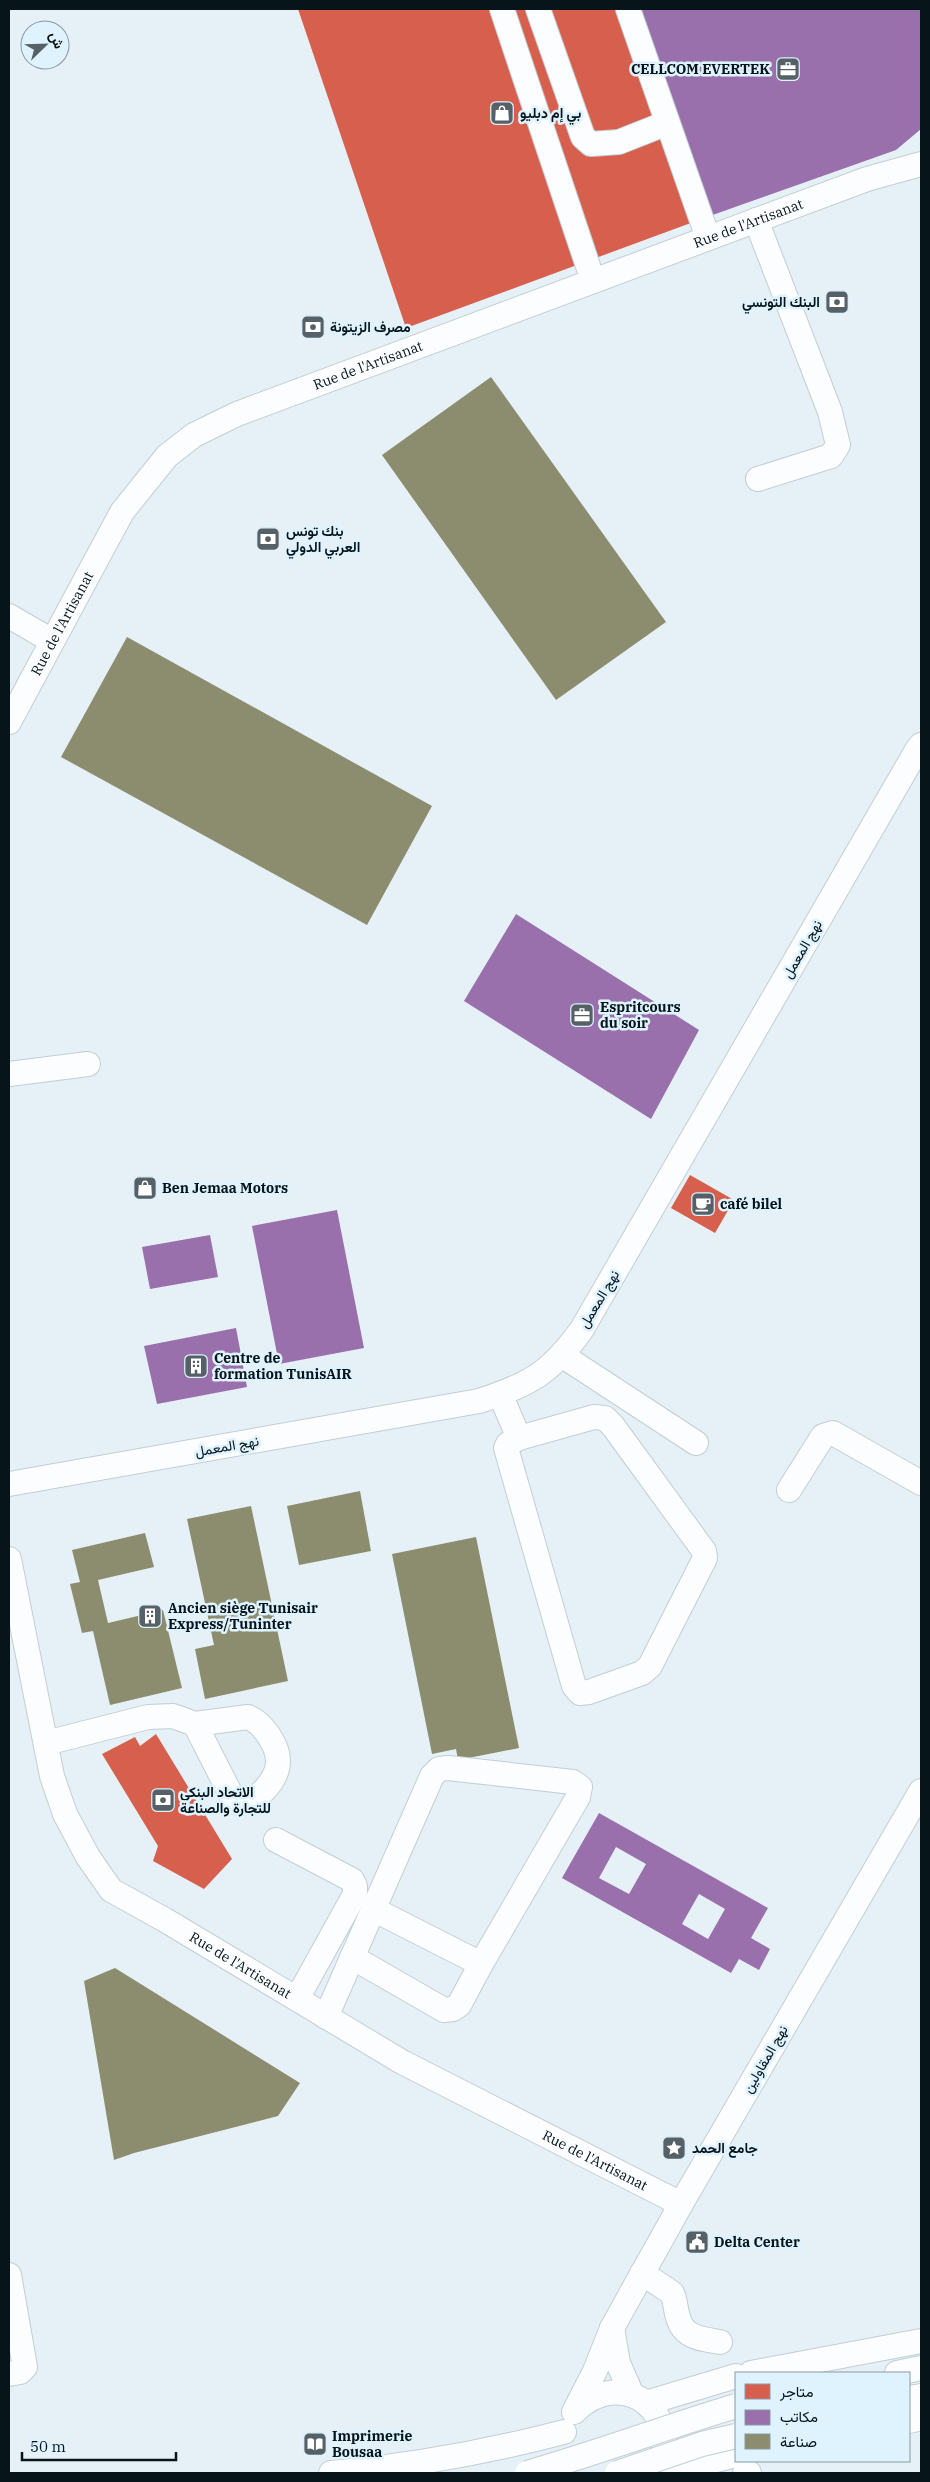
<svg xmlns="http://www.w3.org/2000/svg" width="930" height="2482" viewBox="0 0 930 2482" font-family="'IBM Plex Serif',Vazirmatn,serif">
<rect width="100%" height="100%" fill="#e6f1f7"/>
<g fill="#d6604d">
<path d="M298,9H634L707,217L406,328Z"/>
<path d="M690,1175L734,1200L715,1233L671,1208Z"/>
<path d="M156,1734L232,1859L204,1889L153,1861L158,1846L102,1754L135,1737L140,1746Z"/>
</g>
<g fill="#9970ab" fill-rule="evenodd">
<path d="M634,9H919L921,10V129L896,150L707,217Z"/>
<path d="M516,914L699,1030L651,1119L464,1001Z"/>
<path d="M337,1210L364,1348L279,1364L252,1226Z"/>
<path d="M210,1235L218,1277L150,1289L142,1247Z"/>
<path d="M236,1328L247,1387L157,1404L144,1346Z"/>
<path d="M599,1813L768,1908L751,1938L770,1949L759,1970L739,1959L731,1973L562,1878ZM616,1847L646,1864L629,1894L599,1878ZM699,1894L725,1909L708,1939L682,1924Z"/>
</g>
<g fill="#8c8c6e">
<path d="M491,377L666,622L556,700L382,455Z"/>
<path d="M127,637L432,806L367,925L61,757Z"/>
<path d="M360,1491L371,1551L299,1565L287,1506Z"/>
<path d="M251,1506L288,1681L205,1699L195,1649L214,1645L187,1519Z"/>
<path d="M145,1533L154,1567L98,1580L108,1623L163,1610L182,1688L110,1705L93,1631L82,1633L70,1584L80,1582L72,1550Z"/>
<path d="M476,1537L519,1748L458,1760L456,1749L432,1754L392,1554Z"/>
<path d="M115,1968L300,2083L278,2116L134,2153L114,2160L84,1981Z"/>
</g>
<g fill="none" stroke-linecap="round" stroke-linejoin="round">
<g stroke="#c3ced4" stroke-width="26">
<g id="minor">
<path d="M502,9L593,281"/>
<path d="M538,9L583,137L591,144L619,142L667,123"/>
<path d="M628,9L708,238"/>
<path d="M756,220L830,412L838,445L831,456L758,479"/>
<path d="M9,616L52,641"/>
<path id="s1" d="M9,722L122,512L167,456L194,435L237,414L867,179L921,164"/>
<path d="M9,1074L88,1064"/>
<path d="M563,1356L696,1443"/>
<path d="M500,1394L519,1438L594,1417L605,1418L613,1426L704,1551L705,1558L650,1666L642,1673L589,1692L580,1693L574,1686L506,1448L508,1444L519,1438"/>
<path d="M9,1484L479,1401C529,1385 551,1373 582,1329L917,750L921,745"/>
<path d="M789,1490L823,1436L833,1433L921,1483"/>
<path id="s2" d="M9,1559L52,1776L65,1814L88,1857L111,1890L165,1920L402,2062L681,2204"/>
<path d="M46,1743L148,1717L173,1716L195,1724L248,1717C262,1722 278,1745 278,1761C278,1780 257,1803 238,1803L230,1793L195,1724"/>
<path d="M276,1840L352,1880L355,1886V1894L297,1999"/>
<path d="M352,1957L444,2010L453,2009L459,2005L481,1964L373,1909"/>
<path d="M326,2017L432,1776L439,1769L448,1768L573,1782L580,1787L578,1797L481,1964"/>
<path d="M642,2273L672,2293C676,2301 675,2309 678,2317C683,2338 702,2339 720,2342"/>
<path d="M9,2275L25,2367L20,2372L9,2374"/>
<path d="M612,2328L618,2363L632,2395"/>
<path d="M751,2373L921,2341"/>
<path d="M897,2373L921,2368"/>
<path d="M909,2398L921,2396"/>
<path d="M646,2403L736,2376"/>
<path d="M576,2410C624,2365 686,2414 656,2473"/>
<path d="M574,2412L595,2371L612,2328L681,2204L921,1791"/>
<path d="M909,2421L921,2418"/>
<path d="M331,2473C411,2466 487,2452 564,2432"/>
<path d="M676,2473L701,2464L736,2455"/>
<path d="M745,2473H749"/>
</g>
</g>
<use href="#minor" stroke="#fbfdfe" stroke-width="24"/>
<g stroke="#c3ced4" stroke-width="26" stroke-linecap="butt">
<g id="minor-bridge">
<path d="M527,2473C597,2453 666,2427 736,2406"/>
<path d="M617,2473L702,2444L736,2436"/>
</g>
</g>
<use href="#minor-bridge" stroke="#fbfdfe" stroke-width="24"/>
</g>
<defs>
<g id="office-square" transform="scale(1.25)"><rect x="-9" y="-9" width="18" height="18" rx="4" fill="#556167" stroke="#dff3fe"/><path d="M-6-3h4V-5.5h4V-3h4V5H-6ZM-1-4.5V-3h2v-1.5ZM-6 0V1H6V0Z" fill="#fff"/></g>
<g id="shop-square" transform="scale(1.25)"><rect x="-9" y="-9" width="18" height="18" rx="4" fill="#556167" stroke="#dff3fe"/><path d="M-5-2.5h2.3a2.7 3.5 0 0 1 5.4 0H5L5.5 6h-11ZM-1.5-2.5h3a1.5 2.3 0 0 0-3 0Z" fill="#fff"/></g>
<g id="bank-square" transform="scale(1.25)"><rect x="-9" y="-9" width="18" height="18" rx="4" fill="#556167" stroke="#dff3fe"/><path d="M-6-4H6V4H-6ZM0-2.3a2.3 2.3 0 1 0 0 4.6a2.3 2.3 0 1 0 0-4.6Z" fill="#fff"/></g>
<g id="cafe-square" transform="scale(1.25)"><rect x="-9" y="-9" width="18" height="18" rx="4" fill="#556167" stroke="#dff3fe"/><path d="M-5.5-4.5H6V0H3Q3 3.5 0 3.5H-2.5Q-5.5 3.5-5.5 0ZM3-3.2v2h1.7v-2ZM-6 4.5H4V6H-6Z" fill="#fff"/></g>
<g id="building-square" transform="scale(1.25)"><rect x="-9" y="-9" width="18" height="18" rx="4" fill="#556167" stroke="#dff3fe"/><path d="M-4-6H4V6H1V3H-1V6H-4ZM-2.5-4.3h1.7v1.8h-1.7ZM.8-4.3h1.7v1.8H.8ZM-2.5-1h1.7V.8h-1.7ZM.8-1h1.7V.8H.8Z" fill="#fff"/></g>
<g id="sight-square" transform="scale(1.25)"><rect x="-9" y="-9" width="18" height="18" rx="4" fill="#556167" stroke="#dff3fe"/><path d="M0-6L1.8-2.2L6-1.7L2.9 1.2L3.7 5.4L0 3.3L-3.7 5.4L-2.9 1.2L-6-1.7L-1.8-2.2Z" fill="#fff"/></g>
<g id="civic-square" transform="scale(1.25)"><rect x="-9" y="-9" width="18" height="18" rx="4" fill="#556167" stroke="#dff3fe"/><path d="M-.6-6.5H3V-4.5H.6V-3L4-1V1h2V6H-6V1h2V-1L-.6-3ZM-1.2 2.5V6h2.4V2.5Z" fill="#fff"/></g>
<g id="library-square" transform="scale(1.25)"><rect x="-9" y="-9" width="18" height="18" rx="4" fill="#556167" stroke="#dff3fe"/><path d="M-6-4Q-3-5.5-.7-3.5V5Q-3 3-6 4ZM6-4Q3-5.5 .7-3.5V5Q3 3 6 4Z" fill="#fff"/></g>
</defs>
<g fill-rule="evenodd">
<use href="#office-square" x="788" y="69"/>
<use href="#shop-square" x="502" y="113"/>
<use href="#bank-square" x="837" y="302"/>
<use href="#bank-square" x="313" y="327"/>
<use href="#bank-square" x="268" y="539"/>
<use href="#office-square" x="582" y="1015"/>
<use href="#shop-square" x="145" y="1188"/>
<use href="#cafe-square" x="703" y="1204"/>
<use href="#building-square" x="196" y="1366"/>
<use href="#building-square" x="150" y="1616"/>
<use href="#bank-square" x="163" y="1800"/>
<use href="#sight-square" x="674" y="2148"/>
<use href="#civic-square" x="697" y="2242"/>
<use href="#library-square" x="315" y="2444"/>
</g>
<g text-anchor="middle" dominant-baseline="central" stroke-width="5" stroke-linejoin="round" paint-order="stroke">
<g font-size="14" font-weight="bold" fill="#07141a" stroke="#dff3fe" text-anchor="start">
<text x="770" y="69" text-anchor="end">CELLCOM EVERTEK</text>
<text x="520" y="113">بي إم دبليو</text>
<text x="820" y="302" text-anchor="end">البنك التونسي</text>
<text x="330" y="327">مصرف الزيتونة</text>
<text x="286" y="531">بنك تونس<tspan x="286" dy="16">العربي الدولي</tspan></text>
<text x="600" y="1007">Espritcours<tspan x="600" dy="16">du soir</tspan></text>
<text x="162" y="1188">Ben Jemaa Motors</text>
<text x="720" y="1204">café bilel</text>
<text x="214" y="1358">Centre de<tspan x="214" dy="16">formation TunisAIR</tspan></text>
<text x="168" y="1608">Ancien siège Tunisair<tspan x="168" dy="16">Express/Tuninter</tspan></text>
<text x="180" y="1792">الاتحاد البنكي<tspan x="180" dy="16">للتجارة والصناعة</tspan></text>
<text x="692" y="2148">جامع الحمد</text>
<text x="714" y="2242">Delta Center</text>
<text x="332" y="2436">Imprimerie<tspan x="332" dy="16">Bousaa</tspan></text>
</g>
<g font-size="14" fill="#07141a" stroke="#dff3fe">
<text stroke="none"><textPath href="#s1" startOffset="938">Rue de l'Artisanat</textPath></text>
<text stroke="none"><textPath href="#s1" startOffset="532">Rue de l'Artisanat</textPath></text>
<text stroke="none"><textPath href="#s1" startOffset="112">Rue de l'Artisanat</textPath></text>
<text transform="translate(802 949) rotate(-60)">نهج المعمل</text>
<text transform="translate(599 1299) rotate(-59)">نهج المعمل</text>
<text transform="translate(227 1446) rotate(-10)">نهج المعمل</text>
<text stroke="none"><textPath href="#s2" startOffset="500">Rue de l'Artisanat</textPath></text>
<text transform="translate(765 2059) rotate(-60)">نهج المقاولين</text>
<text stroke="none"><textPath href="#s2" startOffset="905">Rue de l'Artisanat</textPath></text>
</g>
</g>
<rect width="930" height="2482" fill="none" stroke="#07141a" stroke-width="20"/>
<rect x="735" y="2372" width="175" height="90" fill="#dff3fe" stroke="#899aa3"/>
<rect x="745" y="2384" width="25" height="15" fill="#d6604d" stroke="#899aa3"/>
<text x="780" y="2397" font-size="15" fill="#07141a">متاجر</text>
<rect x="745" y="2410" width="25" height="15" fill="#9970ab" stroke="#899aa3"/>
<text x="780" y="2422" font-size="15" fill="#07141a">مكاتب</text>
<rect x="745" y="2434" width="25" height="15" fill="#8c8c6e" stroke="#899aa3"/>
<text x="780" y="2447" font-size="15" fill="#07141a">صناعة</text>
<g transform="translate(45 45) rotate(67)"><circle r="24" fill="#dff3fe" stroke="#899aa3"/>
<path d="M0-4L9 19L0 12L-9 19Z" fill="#556167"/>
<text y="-8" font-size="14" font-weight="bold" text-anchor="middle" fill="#07141a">ش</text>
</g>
<path d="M22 2452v8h154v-8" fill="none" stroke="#07141a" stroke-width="2.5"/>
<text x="30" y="2452" font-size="15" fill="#07141a" stroke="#dff3fe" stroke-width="4" paint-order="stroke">50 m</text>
</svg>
